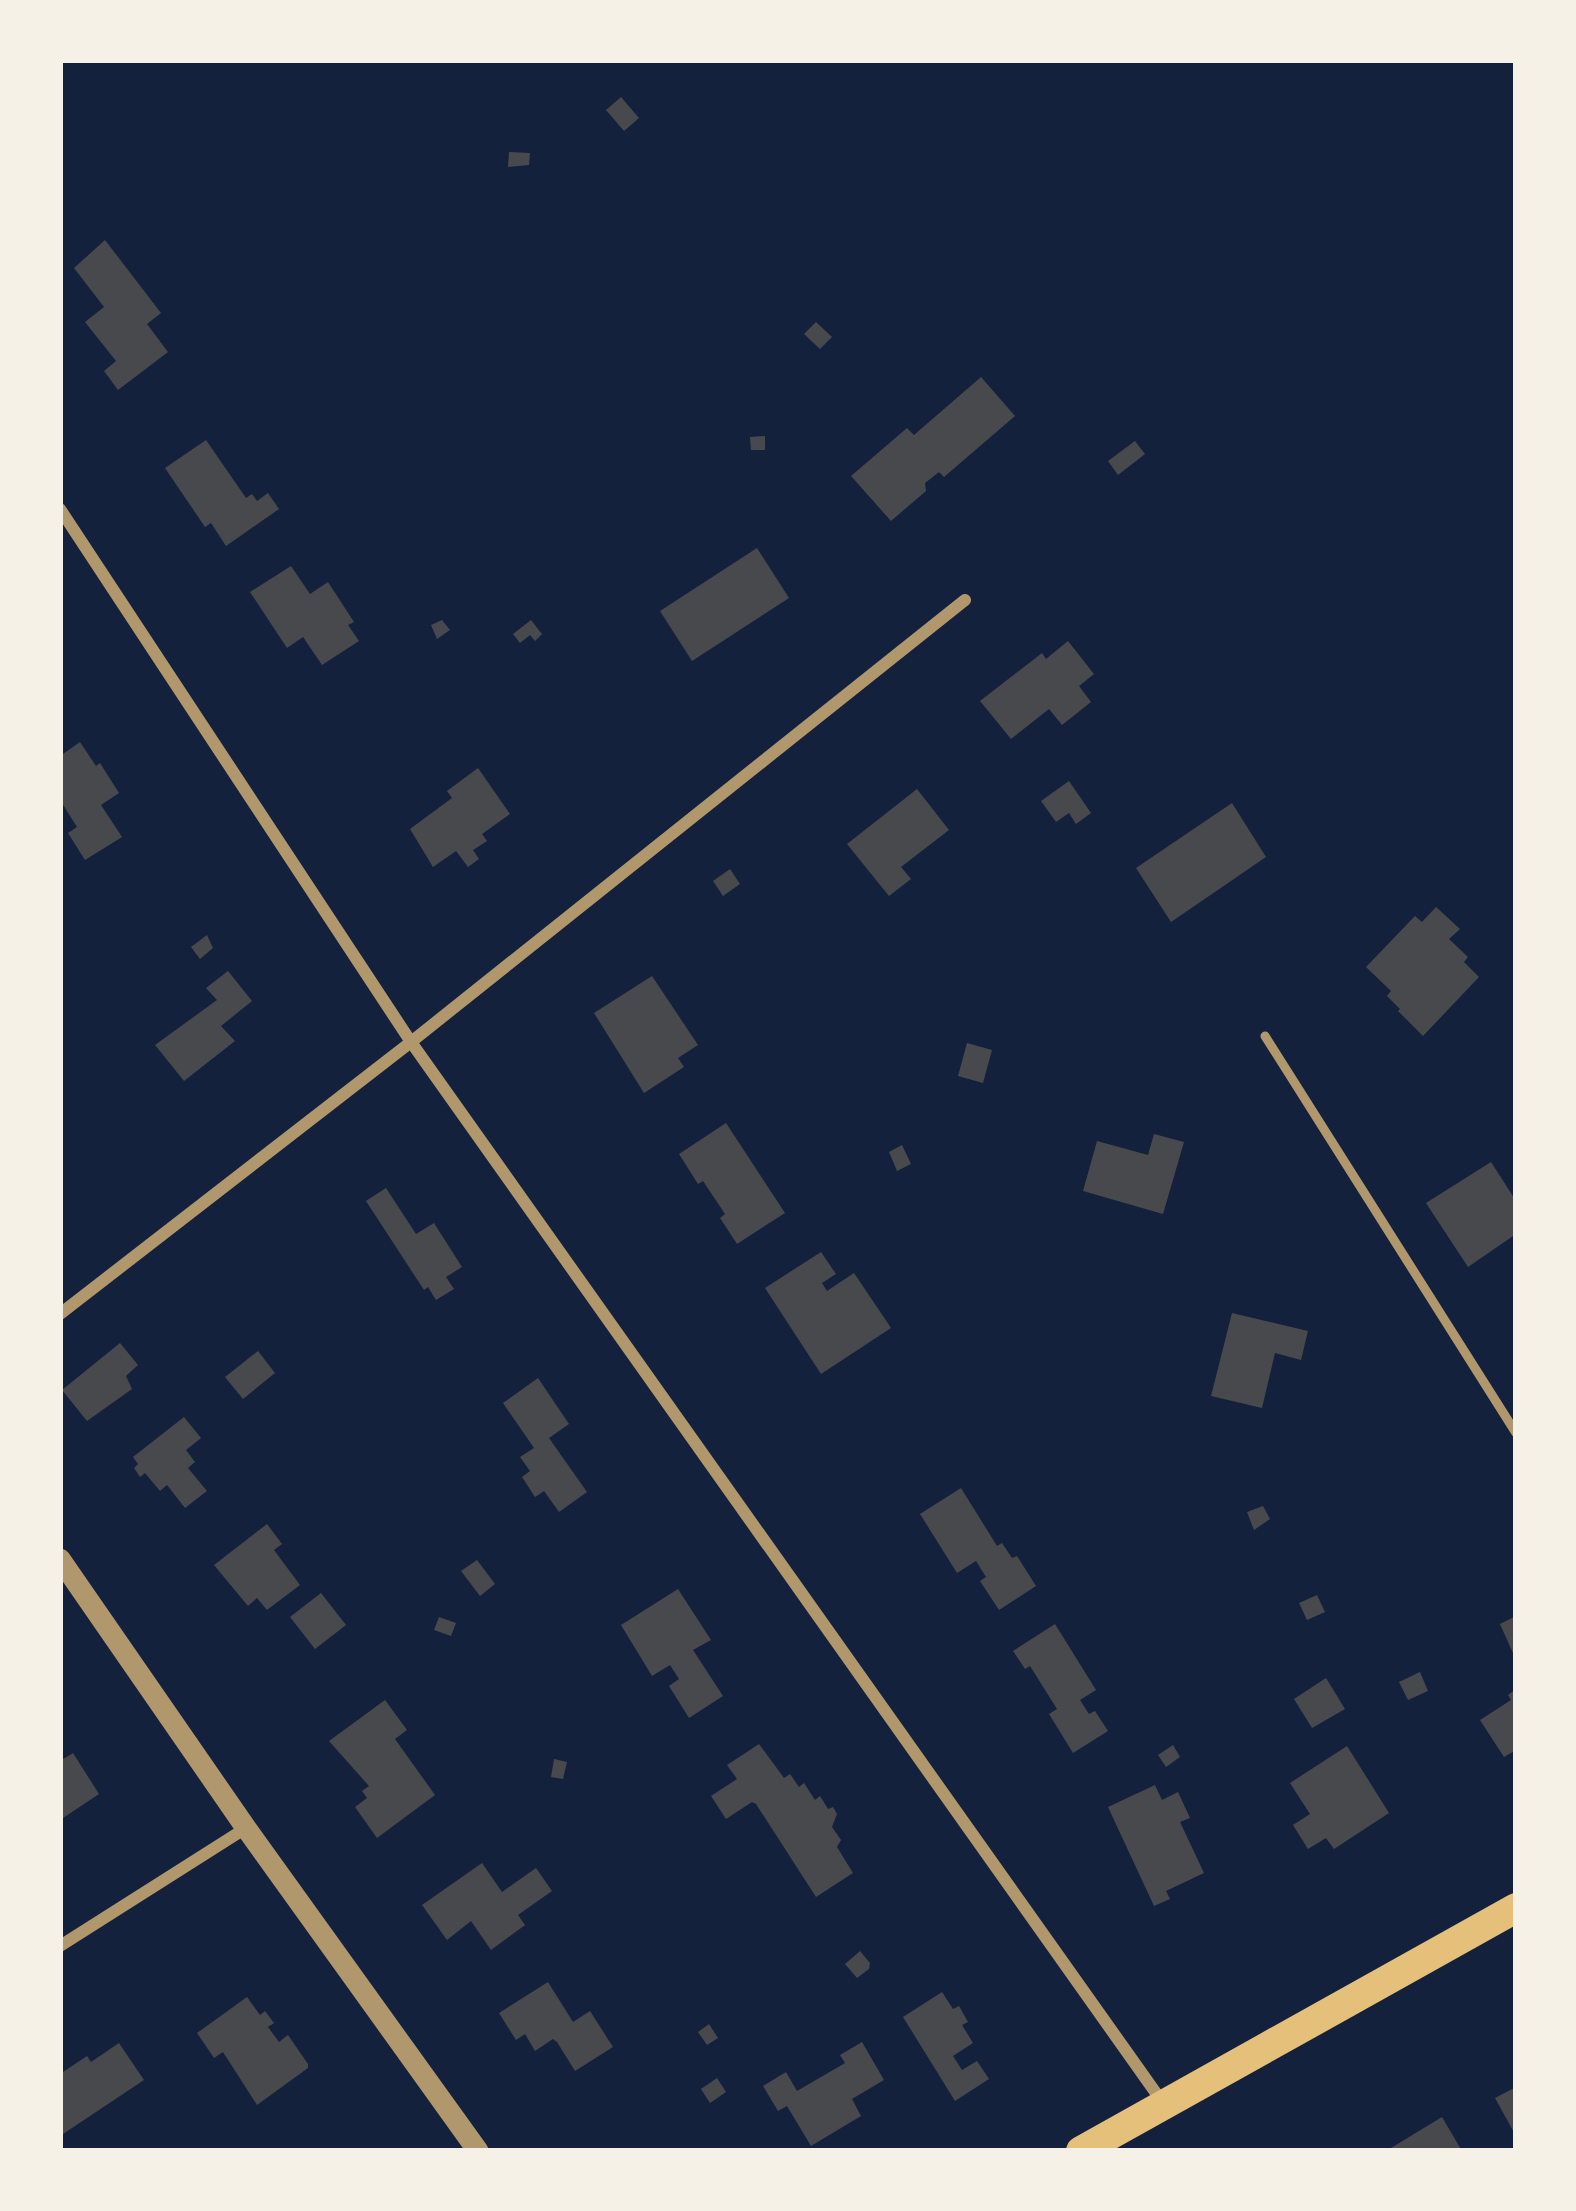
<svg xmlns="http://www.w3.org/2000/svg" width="1576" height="2211" viewBox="0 0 1576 2211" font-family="Bitter,serif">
<rect width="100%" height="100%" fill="#14213d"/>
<g fill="#48494c">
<path d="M621,97L639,118L624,131L606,110Z"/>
<path d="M509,152L530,153L529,165L508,167Z"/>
<path d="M105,240L161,313L147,324L168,352L118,390L104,371L116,361L85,322L104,307L74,268Z"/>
<path d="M816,322L832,337L820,349L804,334Z"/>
<path d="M981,377L1015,416L944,477L939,472L925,483L926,491L891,521L851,476L907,428L914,435Z"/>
<path d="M765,436V450H751L750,437Z"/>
<path d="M206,440L246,498L252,494L257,501L268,493L279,509L226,546L211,523L205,527L165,468Z"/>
<path d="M1135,441L1145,454L1118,475L1108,461Z"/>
<path d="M757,548L789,598L692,661L660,611Z"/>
<path d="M291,566L310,594L328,582L354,622L348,625L359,641L322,665L303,637L287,648L250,592Z"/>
<path d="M442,620L450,630L437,639L431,625Z"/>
<path d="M531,620L542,634L535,641L530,635L520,643L513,634Z"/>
<path d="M1068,641L1094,674L1079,686L1091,702L1062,725L1049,709L1011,739L980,701L1042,653L1046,659Z"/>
<path d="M80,742L96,766L100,763L119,793L101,805L122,837L85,860L68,833L77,827L60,800V756Z"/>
<path d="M478,768L510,814L482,834L487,841L473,850L479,859L468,867L456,851L433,867L410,829L452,798L447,791Z"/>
<path d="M1069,781L1091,813L1076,824L1069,813L1056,822L1041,801Z"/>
<path d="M917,789L949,830L901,867L911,879L889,896L847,844Z"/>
<path d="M1232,803L1266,857L1171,922L1136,868Z"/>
<path d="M730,869L740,884L723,896L713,881Z"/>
<path d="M1436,907L1460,929L1449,939L1468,957L1464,962L1479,977L1423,1036L1398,1011L1400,1009L1387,996L1391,991L1366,967L1415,916L1422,922Z"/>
<path d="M207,935L213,948L200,959L191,947Z"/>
<path d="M228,971L252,1001L221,1026L235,1041L184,1081L155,1045L217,1000L206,988Z"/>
<path d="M652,976L698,1045L678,1058L684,1067L644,1093L594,1013Z"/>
<path d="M967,1043L992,1050L983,1083L958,1076Z"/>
<path d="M726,1123L785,1213L737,1244L720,1218L725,1214L703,1181L698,1184L679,1154Z"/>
<path d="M1154,1134L1184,1142L1163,1214L1083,1191L1097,1141L1148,1155Z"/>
<path d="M902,1145L911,1164L897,1171L889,1152Z"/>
<path d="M1491,1162L1516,1201V1234L1468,1267L1426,1203Z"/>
<path d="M386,1188L416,1234L434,1223L462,1267L446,1277L454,1289L436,1300L428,1287L424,1290L366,1201Z"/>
<path d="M821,1252L836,1274L822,1283L827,1291L854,1273L891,1328L821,1374L765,1288Z"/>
<path d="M1232,1313L1308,1331L1301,1360L1275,1353L1262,1408L1211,1396Z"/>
<path d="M120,1343L138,1365L126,1376L132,1389L87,1421L62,1390Z"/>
<path d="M258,1351L275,1373L243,1399L225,1377Z"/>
<path d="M538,1378L569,1424L549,1438L587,1492L559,1512L544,1491L535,1497L522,1477L530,1471L520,1457L534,1448L503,1403Z"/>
<path d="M184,1417L201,1438L186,1450L195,1462L188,1468L207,1491L185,1508L167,1485L160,1491L145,1473L140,1477L134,1468L138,1464L133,1457Z"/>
<path d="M961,1488L997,1546L1002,1543L1012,1558L1017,1556L1036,1586L999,1610L980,1581L986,1577L976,1561L957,1573L920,1514Z"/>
<path d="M1263,1506L1270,1519L1254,1530L1247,1512Z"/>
<path d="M267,1524L282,1544L274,1550L300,1585L267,1610L257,1598L248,1606L214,1565Z"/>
<path d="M477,1560L495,1584L480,1596L461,1571Z"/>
<path d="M678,1589L711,1640L693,1650L723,1696L689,1718L669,1686L679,1679L670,1665L652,1676L621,1625Z"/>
<path d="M321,1593L346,1625L315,1649L290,1617Z"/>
<path d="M1317,1595L1325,1612L1307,1620L1299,1603Z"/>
<path d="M1516,1616V1660L1500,1624Z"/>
<path d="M439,1617L456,1623L451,1636L434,1630Z"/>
<path d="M1055,1624L1096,1690L1080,1700L1089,1714L1095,1711L1108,1731L1073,1753L1049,1714L1057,1709L1030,1666L1025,1669L1013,1651Z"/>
<path d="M1420,1672L1428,1691L1408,1700L1399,1682Z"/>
<path d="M1326,1678L1345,1709L1312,1728L1294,1699Z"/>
<path d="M1516,1689V1750L1504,1757L1480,1720L1511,1700L1508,1695Z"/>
<path d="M385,1700L407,1730L395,1739L435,1795L377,1838L355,1807L367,1798L362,1791L369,1786L329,1741Z"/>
<path d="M759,1744L784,1778L790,1774L799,1787L804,1783L815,1800L820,1796L828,1809L833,1807L837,1814L832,1827L841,1840L837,1847L853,1873L816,1897L756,1804L752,1802L726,1819L711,1796L737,1779L727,1765Z"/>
<path d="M1173,1745L1180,1757L1166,1767L1158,1755Z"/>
<path d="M1347,1746L1389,1813L1334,1849L1326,1838L1308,1849L1293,1825L1310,1814L1290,1783Z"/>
<path d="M73,1753L99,1794L60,1820V1761Z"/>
<path d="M554,1759L567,1762L563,1779L551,1777Z"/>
<path d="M1155,1785L1162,1800L1178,1792L1190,1818L1180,1822L1204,1873L1166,1891L1170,1899L1154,1906L1108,1807Z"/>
<path d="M482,1863L502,1892L536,1868L552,1891L518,1915L525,1925L491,1950L471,1921L447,1940L422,1905Z"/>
<path d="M860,1951L870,1963L869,1969L857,1978L845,1964Z"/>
<path d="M548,1982L573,2022L590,2011L613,2047L575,2071L557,2042L553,2039L535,2051L525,2034L516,2040L499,2013Z"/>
<path d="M942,1992L953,2009L959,2006L968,2022L962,2025L973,2043L953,2056L962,2070L977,2061L989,2079L955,2101L903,2017Z"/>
<path d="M247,1997L260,2015L265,2011L274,2023L268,2027L279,2042L288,2035L308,2064V2068L257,2105L223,2052L214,2058L197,2033Z"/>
<path d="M709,2024L718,2038L707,2045L698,2032Z"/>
<path d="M862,2042L884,2080L852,2099L861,2116L811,2146L787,2106L778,2111L763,2086L786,2072L797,2091L845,2063L840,2055Z"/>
<path d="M119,2043L144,2080L60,2136V2074L87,2056L91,2062Z"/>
<path d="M717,2078L726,2092L710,2103L701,2089Z"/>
<path d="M1516,2087V2136L1495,2098Z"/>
<path d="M1442,2117L1462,2151H1386Z"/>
</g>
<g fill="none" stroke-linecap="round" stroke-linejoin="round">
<path stroke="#b1986c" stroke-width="9" d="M1265,1036L1516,1433"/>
<g stroke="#b1986c" stroke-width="12">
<path d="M60,509L411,1042L1163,2103"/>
<path d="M60,1314L411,1042L965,600"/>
<path d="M60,1946L246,1828"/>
</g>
<path stroke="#b1986c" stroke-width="21" d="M60,1559L246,1828L478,2151"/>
<path stroke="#e5c07b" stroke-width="30" d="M1081,2151L1516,1908"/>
</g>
<rect width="1576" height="2211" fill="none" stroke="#f6f1e7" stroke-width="126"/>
</svg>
